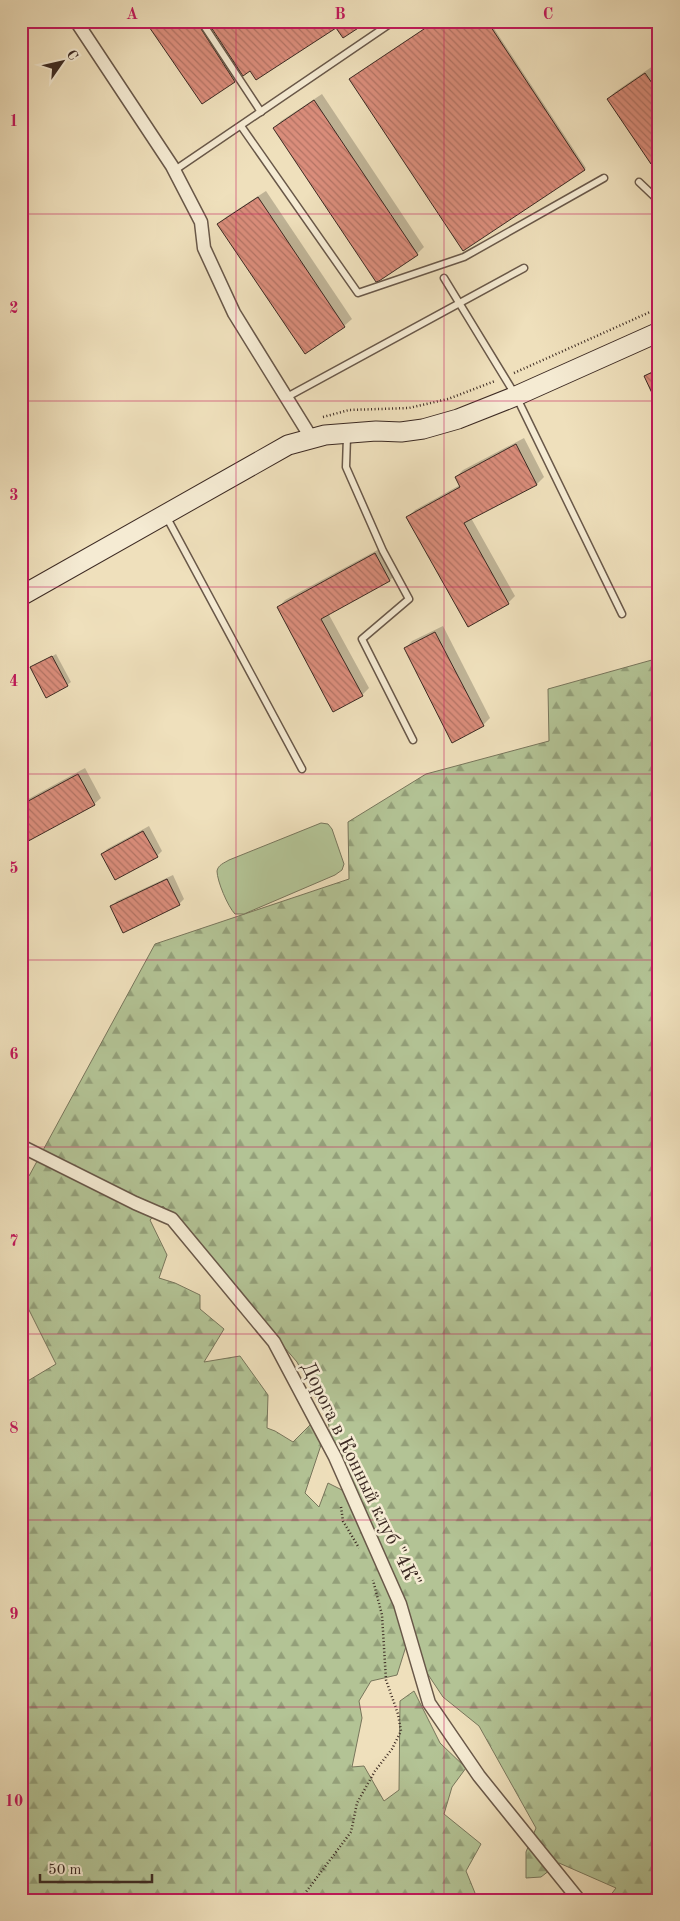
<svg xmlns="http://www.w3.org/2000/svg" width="680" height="1921" viewBox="0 0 680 1921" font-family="'Old Standard TT',serif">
<defs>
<pattern id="forest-firs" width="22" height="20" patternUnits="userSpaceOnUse" patternTransform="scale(1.25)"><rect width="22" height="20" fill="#b3c395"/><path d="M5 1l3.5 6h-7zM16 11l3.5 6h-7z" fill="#939f79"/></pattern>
<pattern id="building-back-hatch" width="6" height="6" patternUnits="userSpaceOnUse" patternTransform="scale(1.25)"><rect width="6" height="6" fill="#da8d7b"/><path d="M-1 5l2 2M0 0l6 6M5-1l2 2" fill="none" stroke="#b27364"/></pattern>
</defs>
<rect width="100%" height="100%" fill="#efe0bc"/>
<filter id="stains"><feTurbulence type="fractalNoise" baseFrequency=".004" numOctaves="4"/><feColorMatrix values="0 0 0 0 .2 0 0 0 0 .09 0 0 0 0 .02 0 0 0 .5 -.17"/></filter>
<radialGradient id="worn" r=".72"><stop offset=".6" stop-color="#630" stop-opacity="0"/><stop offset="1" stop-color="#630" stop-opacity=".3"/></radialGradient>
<path fill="url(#forest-firs)" stroke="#78765c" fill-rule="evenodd" d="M659,658V1900H607L616,1888L559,1863L541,1877L526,1878V1852L536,1828L479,1726L443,1697L407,1643L397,1675L371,1681L359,1701L362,1718L352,1767L364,1766L384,1801L399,1790L400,1701L414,1691L440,1743L466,1768L452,1787L444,1814L481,1844L466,1871L475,1893L466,1900H21V1385L56,1364L21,1294V1180L29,1176L155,944L349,879L348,822L426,774L549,741L548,689ZM163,1206L297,1362L327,1418L344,1491L328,1483L319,1507L305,1493L326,1430L311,1424L293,1442L275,1431L267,1428L268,1395L240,1356L204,1362L224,1329L200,1309V1295L175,1283L159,1278L167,1255L150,1220Z"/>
<path fill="#b3c395" stroke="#78765c" d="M321,823L328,824L332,829L344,864L342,870L335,875L244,914H235C228,907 217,881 217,871C218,865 224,863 229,860Z"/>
<g fill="#0003">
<path d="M146,21H203L220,45L222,46L227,41L337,26L242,72L234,81L203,102Z"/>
<path d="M437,21H489L586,168L464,249Z"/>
<path d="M653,66L659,76V157L608,99L615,92Z"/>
<path d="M322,94L424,247L417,254L274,128L281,121Z"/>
<path d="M266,191L352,319L344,326L219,224L226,217Z"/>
<path d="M524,438L544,477L537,484L471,518L515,596L508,603L408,517L415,510L460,485L456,477L463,470Z"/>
<path d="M383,547L397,573L390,580L328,613L369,688L362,695L278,608L285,600Z"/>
<path d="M443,626L490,718L483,725L405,649L412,641Z"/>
<path d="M56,654L71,682L67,685L32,668Z"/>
<path d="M85,768L101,798L94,804L21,844V803Z"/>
<path d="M149,826L162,851L157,856L102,854L107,849Z"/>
<path d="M173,875L184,899L179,904L111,907L117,901Z"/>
</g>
<g fill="url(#building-back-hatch)" stroke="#3c2a23">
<path d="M145,21H196L235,82L202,104Z"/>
<path d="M207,21H369L343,38L336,28L256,80L250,71L243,76Z"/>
<path d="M436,21H487L585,170L463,251L349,79Z"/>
<path d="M645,73L659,93V159L651,164L607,99Z"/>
<path d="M314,100L418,255L379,281L376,282L273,128Z"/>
<path d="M258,197L345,327L305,354L217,224Z"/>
<path d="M659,369V408L644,376Z"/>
<path d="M516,444L537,485L464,523L509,604L468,627L406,517L460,487L455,477Z"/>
<path d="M375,553L390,581L321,619L363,696L333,712L277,607Z"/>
<path d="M435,632L484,726L452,743L404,648Z"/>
<path d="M52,656L68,686L46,698L30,667Z"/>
<path d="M78,774L95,805L21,845V805Z"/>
<path d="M143,831L158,857L115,880L101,854Z"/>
<path d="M167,879L180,905L123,933L110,906Z"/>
</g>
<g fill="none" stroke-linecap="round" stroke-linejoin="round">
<g stroke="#695849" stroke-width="9">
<g id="service">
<path d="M201,21L261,112"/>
<path d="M241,126L358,293L464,257L604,178"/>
<path d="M175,170L394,21"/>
<path d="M639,182L659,201"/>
<path d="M444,278L516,396L622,614"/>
<path d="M287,397L524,268"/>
<path d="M347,436L346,467L383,551L409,599L362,639L413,740"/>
<path d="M166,516L302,769"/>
</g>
</g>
<g stroke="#695849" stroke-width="15">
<g id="minor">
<path d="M76,21L172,166L201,222L204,248L234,313L312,439"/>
<path d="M21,1146L135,1203L172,1219L274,1342L335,1457L400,1604L429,1703L479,1776L579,1900"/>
</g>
</g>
<g stroke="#3c2a23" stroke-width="21">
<path id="secondary" d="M21,596L288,445L325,435L376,431L401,432L423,429L458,419L516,396L659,332"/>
</g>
<g stroke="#3c2a23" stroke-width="2.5" stroke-dasharray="1 2.5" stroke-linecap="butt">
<path d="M514,373L659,308"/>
<path d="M323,417L349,410L409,408L448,399L495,381"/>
<path d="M341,1507L343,1521L359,1548"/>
<path d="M300,1900L351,1832L357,1803L375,1771L392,1749L401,1731L398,1714L386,1680L382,1615L373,1580"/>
</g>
<use href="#service" stroke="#f5ebd3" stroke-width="6"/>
<use href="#minor" stroke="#f5ebd3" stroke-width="12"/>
<use href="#secondary" stroke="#f5ebd3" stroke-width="19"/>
</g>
<path fill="none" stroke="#c2185b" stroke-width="1" stroke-opacity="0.55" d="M236,21V1900M444,21V1900M21,214H659M21,401H659M21,587H659M21,774H659M21,960H659M21,1147H659M21,1334H659M21,1520H659M21,1707H659"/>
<g text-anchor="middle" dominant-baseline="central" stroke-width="5" stroke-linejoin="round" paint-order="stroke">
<g font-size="20" fill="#3c2a23" stroke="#f5ebd3">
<text transform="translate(360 1475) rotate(64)">Дорога в Конный клуб "4К"</text>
</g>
</g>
<rect width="680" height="1921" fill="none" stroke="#efe0bc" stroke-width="55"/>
<g transform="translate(62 62) rotate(56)" stroke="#f5ebd3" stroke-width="4" paint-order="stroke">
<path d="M0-4L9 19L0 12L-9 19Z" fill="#3c2a23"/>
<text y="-8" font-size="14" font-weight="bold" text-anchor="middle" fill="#3c2a23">С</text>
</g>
<path d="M40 1874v8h112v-8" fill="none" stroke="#3c2a23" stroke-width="2.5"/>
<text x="48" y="1874" font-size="15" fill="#3c2a23" stroke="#f5ebd3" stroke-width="4" paint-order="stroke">50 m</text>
<rect x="28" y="28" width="624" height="1866" fill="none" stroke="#c2185b" stroke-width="2"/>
<g font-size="16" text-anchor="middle" font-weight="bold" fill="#c2185b">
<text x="132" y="19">A</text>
<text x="340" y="19">B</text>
<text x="548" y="19">C</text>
<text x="14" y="126">1</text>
<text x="14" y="313">2</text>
<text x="14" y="500">3</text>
<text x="14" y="686">4</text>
<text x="14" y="873">5</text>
<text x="14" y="1059">6</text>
<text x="14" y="1246">7</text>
<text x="14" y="1433">8</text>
<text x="14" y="1619">9</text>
<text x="14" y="1806">10</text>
</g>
<rect width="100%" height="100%" filter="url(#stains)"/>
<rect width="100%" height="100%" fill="url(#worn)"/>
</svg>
